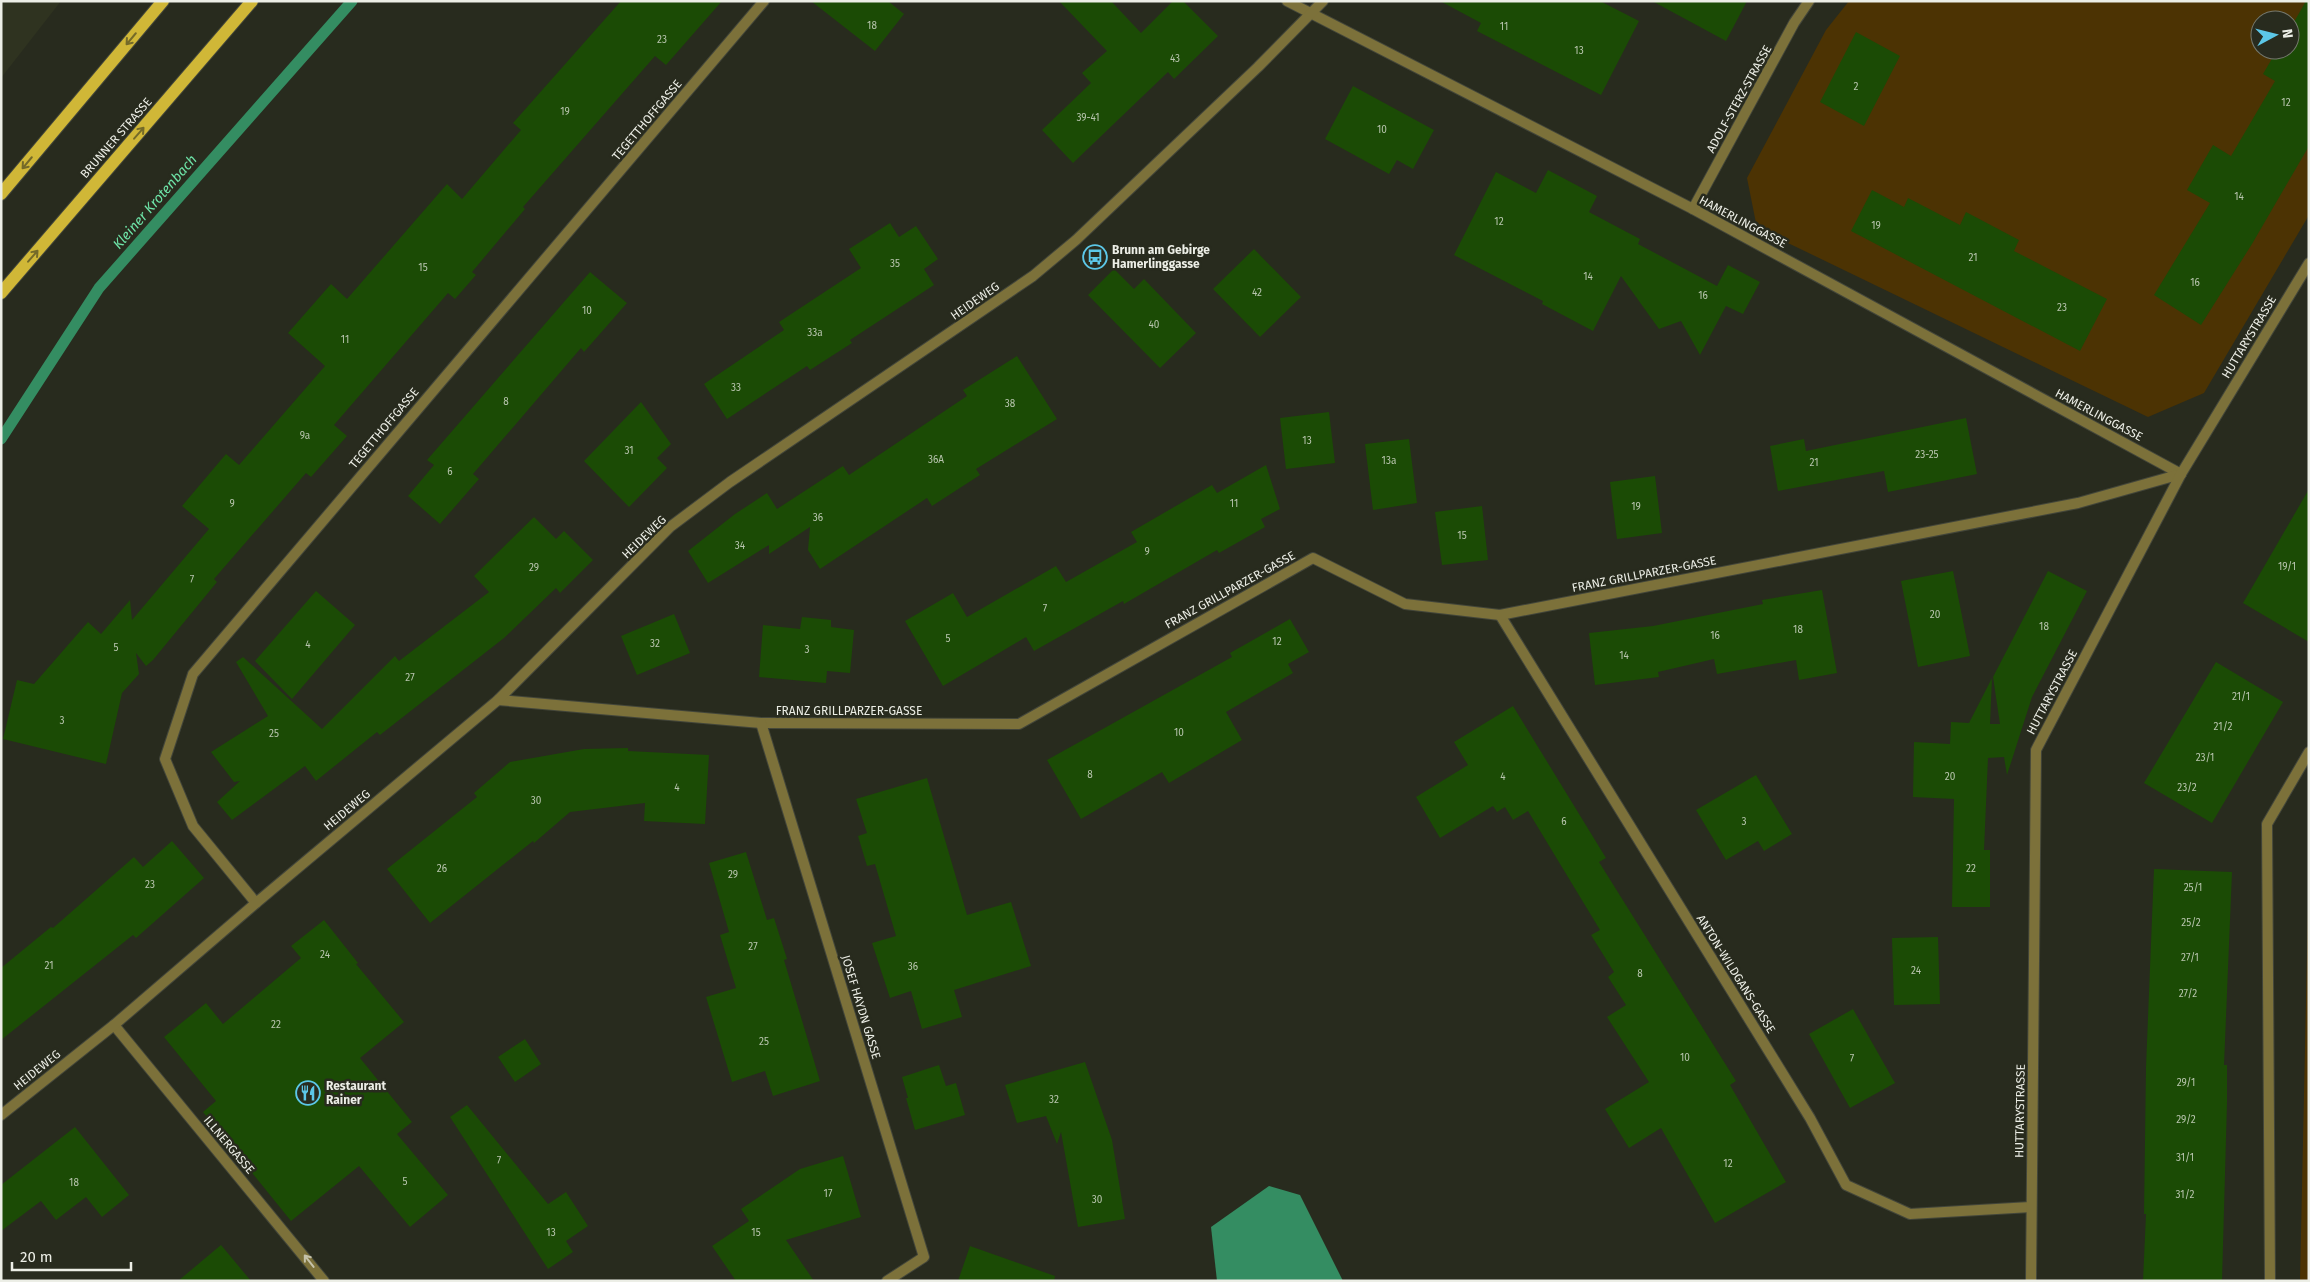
<svg xmlns="http://www.w3.org/2000/svg" width="2310" height="1282" viewBox="0 0 2310 1282" font-family="'Fira Sans',sans-serif">
<rect width="100%" height="100%" fill="#282b1e"/>
<path fill="#2f3320" d="M1,1H61L1,78Z"/>
<g fill="#4c3303" fill-rule="evenodd">
<path d="M1849,1H2309V215L2204,393L2148,417L1757,228L1747,178L1826,30ZM2260,20H2290V50H2260Z"/>
<path d="M2309,861V1281H2300Z"/>
</g>
<path fill="#348d62" d="M1269,1186L1300,1195L1343,1281H1217L1211,1227Z"/>
<g fill="none" stroke-linecap="round" stroke-linejoin="round">
<path stroke="#348d62" stroke-width="11" d="M1,439L99,288L352,1"/>
</g>
<g fill="#1b4b05">
<path d="M621,1H722L666,65L655,56L523,207L525,209L472,272L476,275L455,299L448,293L334,425L347,436L311,477L306,473L214,579L217,582L153,660L146,666L136,653L139,674L122,693L106,764L3,739L17,680L34,684L88,622L101,634L130,600L132,620L209,529L182,506L226,454L239,465L325,366L288,333L331,284L347,299L447,184L462,199L521,130L513,123Z"/>
<path d="M811,1H888L904,14L875,51Z"/>
<path d="M1059,1H1111L1141,33L1173,1H1183L1218,36L1174,79L1168,72L1073,163L1042,130L1091,83L1082,73L1107,51Z"/>
<path d="M1440,1H1600L1639,21L1601,95L1477,31L1481,23Z"/>
<path d="M1652,1H1747L1726,41Z"/>
<path d="M2306,1H2309V146L2252,244L2201,325L2154,295L2210,203L2187,190L2213,145L2231,156L2275,81L2263,74L2277,50H2290V29Z"/>
<path d="M1856,32L1900,56L1864,126L1820,102Z"/>
<path d="M1353,86L1434,130L1413,169L1397,160L1389,174L1325,139Z"/>
<path d="M1548,170L1597,196L1589,212L1640,239L1638,244L1717,286L1728,265L1760,282L1743,314L1726,306L1700,355L1681,321L1659,329L1621,276L1593,331L1542,304L1543,301L1454,255L1496,172L1536,193Z"/>
<path d="M1872,190L1904,207L1908,198L1960,225L1966,212L2019,240L2014,251L2107,299L2080,351L1851,231Z"/>
<path d="M890,223L899,237L916,226L938,259L924,269L934,285L850,340L852,343L810,370L807,366L727,419L704,384L784,330L779,322L861,268L849,249Z"/>
<path d="M1254,249L1301,297L1260,337L1213,289Z"/>
<path d="M1114,269L1134,289L1144,279L1196,333L1160,368L1088,295Z"/>
<path d="M590,272L627,303L584,352L581,348L473,474L479,479L440,524L408,496L434,465L427,460Z"/>
<path d="M1017,356L1057,419L976,469L980,475L932,506L927,498L820,569L808,550L810,527L769,554V545L708,583L688,551L735,514L767,493L777,509L843,466L849,475L967,396L963,390Z"/>
<path d="M641,402L671,444L657,458L667,468L629,507L584,461Z"/>
<path d="M1329,412L1335,463L1286,469L1280,418Z"/>
<path d="M1966,418L1977,474L1888,492L1884,471L1778,491L1770,446L1804,439L1806,451Z"/>
<path d="M1409,439L1417,503L1373,510L1365,444Z"/>
<path d="M1266,465L1280,509L1261,519L1265,527L1219,553L1217,550L1124,604L1123,601L1034,651L1026,637L943,686L905,621L953,593L967,617L1056,566L1066,582L1137,542L1131,532L1212,485L1217,493Z"/>
<path d="M1655,476L1662,533L1617,539L1610,482Z"/>
<path d="M2309,489V642L2243,603Z"/>
<path d="M1482,506L1488,560L1442,565L1435,512Z"/>
<path d="M534,517L556,539L564,531L593,560L560,593L556,588L504,638L380,735L377,732L316,781L305,766L232,820L217,802L240,781L234,782L211,752L268,716L236,662L243,657L322,729L395,656L399,661L489,592L474,576Z"/>
<path d="M1953,571L1970,656L1918,667L1901,581Z"/>
<path d="M2048,571L2087,591L2032,697L2007,775L2004,757L1988,758L1984,850H1990V907H1952L1954,799L1913,797L1914,742L1950,744L1951,722L1969,723L1992,678L1990,724H2000L1993,677Z"/>
<path d="M1822,590L1837,673L1799,680L1796,660L1717,674L1714,659L1658,672L1659,677L1595,685L1589,633L1653,626L1763,604L1762,600Z"/>
<path d="M316,591L355,625L292,699L255,661Z"/>
<path d="M674,614L690,653L637,675L621,636Z"/>
<path d="M802,617L831,620V627L854,630L850,673L827,671L826,683L759,677L763,625L800,629Z"/>
<path d="M1290,619L1309,652L1288,664L1293,673L1226,712L1242,740L1169,783L1162,772L1081,819L1047,760L1232,657L1230,653Z"/>
<path d="M2216,662L2283,702L2212,823L2144,783Z"/>
<path d="M1513,706L1606,858L1599,862L1736,1081L1730,1085L1786,1182L1715,1223L1661,1128L1629,1148L1605,1109L1649,1082L1607,1017L1626,1005L1608,977L1614,972L1591,935L1600,930L1528,811L1513,820L1505,807L1497,812L1493,806L1440,838L1416,797L1468,765L1454,742Z"/>
<path d="M628,748V751L709,755L705,824L644,821L645,803L570,812L534,843L533,841L430,923L387,869L477,797L474,793L510,762L584,749Z"/>
<path d="M1756,775L1792,834L1764,851L1758,841L1726,860L1696,810Z"/>
<path d="M927,778L967,915L1011,902L1031,966L954,990L962,1017L922,1029L911,991L890,998L872,943L896,936L875,864L867,866L858,836L867,833L856,799Z"/>
<path d="M172,841L204,878L136,938L133,935L1,1040V968L51,927L53,928L134,857L143,867Z"/>
<path d="M746,852L767,920L774,918L787,959L784,960L820,1081L773,1096L765,1071L732,1082L706,997L736,988L720,935L729,932L709,863Z"/>
<path d="M2154,869L2232,872L2224,1065H2227V1102L2222,1281H2143L2146,1214H2144L2146,1067Z"/>
<path d="M324,920L358,963L356,964L404,1022L360,1058L412,1122L397,1134L448,1195L410,1227L359,1166L291,1221L203,1112L216,1101L164,1037L206,1003L223,1024L301,958L291,946Z"/>
<path d="M1938,937L1940,1004L1894,1005L1892,938Z"/>
<path d="M1853,1009L1895,1083L1850,1108L1809,1034Z"/>
<path d="M525,1039L541,1064L515,1082L498,1057Z"/>
<path d="M1085,1062L1112,1140L1125,1219L1078,1227L1061,1132L1057,1144L1046,1116L1017,1123L1005,1085Z"/>
<path d="M939,1065L946,1086L956,1083L965,1115L915,1130L906,1098H908L902,1077Z"/>
<path d="M467,1105L548,1204L566,1192L588,1226L566,1241L573,1252L548,1269L450,1117Z"/>
<path d="M75,1127L129,1195L102,1217L86,1197L56,1220L41,1201L1,1231V1185Z"/>
<path d="M843,1156L861,1217L786,1240L814,1281H736L712,1246L749,1221L741,1209L800,1169Z"/>
<path d="M221,1245L251,1281H178Z"/>
<path d="M970,1246L1055,1276L1054,1281H958Z"/>
</g>
<g fill="none" stroke-linecap="round" stroke-linejoin="round">
<g stroke="#43463a" stroke-width="12">
<g id="street">
<path d="M1287,1L1693,209L2181,474"/>
<path d="M1693,209L1794,23L1809,1"/>
<path d="M1500,615L1810,1118L1846,1185L1910,1214L2031,1207"/>
<path d="M498,700L761,723L1019,724L1313,558L1405,604L1500,615L2078,503L2181,474"/>
<path d="M761,723L924,1257L887,1281"/>
<path d="M256,903L193,826L165,759L193,674L764,1"/>
<path d="M114,1025L324,1281"/>
<path d="M1,1115L114,1025L256,903L498,700L670,527L730,482L1033,276L1076,240L1258,67L1323,1"/>
<path d="M2031,1281L2036,750L2181,474L2309,263"/>
<path d="M2270,1281L2267,824L2309,752"/>
</g>
</g>
<g stroke="#43463a" stroke-width="14">
<g id="primary">
<path d="M1,194L163,1"/>
<path d="M1,293L252,1"/>
</g>
</g>
<use href="#street" stroke="#7c713a" stroke-width="10"/>
<use href="#primary" stroke="#d0b737" stroke-width="12"/>
</g>
<defs><path id="oneway-shaft" d="M-6 0H5M1.5-3L5.5 0L1.5 3" fill="none" stroke-width="1.6" stroke-linecap="round" stroke-linejoin="round" transform="scale(1.25)"/></defs>
<g stroke="#746a29">
<use href="#oneway-shaft" transform="translate(131 39) rotate(130)"/>
<use href="#oneway-shaft" transform="translate(139 133) rotate(-49)"/>
<use href="#oneway-shaft" transform="translate(27 163) rotate(130)"/>
<use href="#oneway-shaft" transform="translate(33 256) rotate(-49)"/>
</g>
<use stroke="#c5c2aa" href="#oneway-shaft" transform="translate(309 1261) rotate(-128)"/>
<defs>
<g id="bus-ring" transform="scale(1.25)"><circle r="9.5" fill="#282b1e" stroke="#5cc7e7" stroke-width="1.5"/><path d="M-5-6H5V4H4V6H2V4H-2V6H-4V4H-5ZM-3.5-4V0h7V-4ZM-3.5 1.2v1.5H-2V1.2ZM2 1.2v1.5H3.5V1.2Z" fill="#5cc7e7"/></g>
<g id="restaurant-ring" transform="scale(1.25)"><circle r="9.5" fill="#282b1e" stroke="#5cc7e7" stroke-width="1.5"/><path d="M-5-6h1v4h1v-4h1v4h1v-4h1v5L-1.5 .5V6h-2V.5L-5-1ZM5-6V6H3V1.5H1.5Q1.5-4 5-6Z" fill="#5cc7e7"/></g>
</defs>
<g fill-rule="evenodd">
<use href="#bus-ring" x="1095" y="257"/>
<use href="#restaurant-ring" x="308" y="1093"/>
</g>
<g text-anchor="middle" dominant-baseline="central" stroke-width="5" stroke-linejoin="round" paint-order="stroke">
<g font-size="10" fill="#b8c5ae">
<text x="872" y="26">18</text>
<text x="1504" y="27">11</text>
<text x="662" y="40">23</text>
<text x="1579" y="51">13</text>
<text x="1175" y="59">43</text>
<text x="1856" y="87">2</text>
<text x="2286" y="103">12</text>
<text x="565" y="112">19</text>
<text x="1088" y="118">39-41</text>
<text x="1382" y="130">10</text>
<text x="2239" y="197">14</text>
<text x="1499" y="222">12</text>
<text x="1876" y="226">19</text>
<text x="1973" y="258">21</text>
<text x="895" y="264">35</text>
<text x="423" y="268">15</text>
<text x="1588" y="277">14</text>
<text x="2195" y="283">16</text>
<text x="1257" y="293">42</text>
<text x="1703" y="296">16</text>
<text x="2062" y="308">23</text>
<text x="587" y="311">10</text>
<text x="1154" y="325">40</text>
<text x="815" y="333">33a</text>
<text x="345" y="340">11</text>
<text x="736" y="388">33</text>
<text x="506" y="402">8</text>
<text x="1010" y="404">38</text>
<text x="305" y="436">9a</text>
<text x="1307" y="441">13</text>
<text x="629" y="451">31</text>
<text x="1927" y="455">23-25</text>
<text x="936" y="460">36A</text>
<text x="1389" y="461">13a</text>
<text x="1814" y="463">21</text>
<text x="450" y="472">6</text>
<text x="232" y="504">9</text>
<text x="1234" y="504">11</text>
<text x="1636" y="507">19</text>
<text x="818" y="518">36</text>
<text x="1462" y="536">15</text>
<text x="740" y="546">34</text>
<text x="1147" y="552">9</text>
<text x="2287" y="567">19/1</text>
<text x="534" y="568">29</text>
<text x="192" y="580">7</text>
<text x="1045" y="609">7</text>
<text x="1935" y="615">20</text>
<text x="2044" y="627">18</text>
<text x="1798" y="630">18</text>
<text x="1715" y="636">16</text>
<text x="948" y="639">5</text>
<text x="1277" y="642">12</text>
<text x="655" y="644">32</text>
<text x="308" y="645">4</text>
<text x="116" y="648">5</text>
<text x="807" y="650">3</text>
<text x="1624" y="656">14</text>
<text x="410" y="678">27</text>
<text x="2241" y="697">21/1</text>
<text x="62" y="721">3</text>
<text x="2223" y="727">21/2</text>
<text x="1179" y="733">10</text>
<text x="274" y="734">25</text>
<text x="2205" y="758">23/1</text>
<text x="1090" y="775">8</text>
<text x="1503" y="777">4</text>
<text x="1950" y="777">20</text>
<text x="677" y="788">4</text>
<text x="2187" y="788">23/2</text>
<text x="536" y="801">30</text>
<text x="1564" y="822">6</text>
<text x="1744" y="822">3</text>
<text x="442" y="869">26</text>
<text x="1971" y="869">22</text>
<text x="733" y="875">29</text>
<text x="150" y="885">23</text>
<text x="2193" y="888">25/1</text>
<text x="2191" y="923">25/2</text>
<text x="753" y="947">27</text>
<text x="325" y="955">24</text>
<text x="2190" y="958">27/1</text>
<text x="49" y="966">21</text>
<text x="913" y="967">36</text>
<text x="1916" y="971">24</text>
<text x="1640" y="974">8</text>
<text x="2188" y="994">27/2</text>
<text x="276" y="1025">22</text>
<text x="764" y="1042">25</text>
<text x="1685" y="1058">10</text>
<text x="1852" y="1059">7</text>
<text x="2186" y="1083">29/1</text>
<text x="1054" y="1100">32</text>
<text x="2186" y="1120">29/2</text>
<text x="2185" y="1158">31/1</text>
<text x="499" y="1161">7</text>
<text x="1728" y="1164">12</text>
<text x="405" y="1182">5</text>
<text x="74" y="1183">18</text>
<text x="828" y="1194">17</text>
<text x="2185" y="1195">31/2</text>
<text x="1097" y="1200">30</text>
<text x="551" y="1233">13</text>
<text x="756" y="1233">15</text>
</g>
<g font-size="12" fill="#eceee6" stroke="#282b1e">
<text transform="translate(1739 99) rotate(-61)">ADOLF-STERZ-STRASSE</text>
<text transform="translate(647 120) rotate(-50)">TEGETTHOFFGASSE</text>
<text transform="translate(116 138) rotate(-49)">BRUNNER STRASSE</text>
<text transform="translate(1743 222) rotate(28)">HAMERLINGGASSE</text>
<text transform="translate(975 301) rotate(-35)">HEIDEWEG</text>
<text transform="translate(2249 337) rotate(-59)">HUTTARYSTRASSE</text>
<text transform="translate(2099 415) rotate(28)">HAMERLINGGASSE</text>
<text transform="translate(384 428) rotate(-50)">TEGETTHOFFGASSE</text>
<text transform="translate(644 537) rotate(-44)">HEIDEWEG</text>
<text transform="translate(1644 574) rotate(-11)">FRANZ GRILLPARZER-GASSE</text>
<text transform="translate(1230 590) rotate(-29)">FRANZ GRILLPARZER-GASSE</text>
<text transform="translate(2052 692) rotate(-62)">HUTTARYSTRASSE</text>
<text x="849" y="711">FRANZ GRILLPARZER-GASSE</text>
<text transform="translate(347 810) rotate(-40)">HEIDEWEG</text>
<text transform="translate(1736 974) rotate(58)">ANTON-WILDGANS-GASSE</text>
<text transform="translate(861 1007) rotate(73)">JOSEF HAYDN GASSE</text>
<text transform="translate(37 1070) rotate(-39)">HEIDEWEG</text>
<text transform="translate(2020 1111) rotate(-89)">HUTTARYSTRASSE</text>
<text transform="translate(229 1145) rotate(50)">ILLNERGASSE</text>
</g>
<g font-size="12" font-weight="bold" fill="#eceee6" stroke="#282b1e" text-anchor="start">
<text x="1112" y="250">Brunn am Gebirge<tspan x="1112" dy="14">Hamerlinggasse</tspan></text>
<text x="326" y="1086">Restaurant<tspan x="326" dy="14">Rainer</tspan></text>
</g>
<g font-size="14" font-style="italic" fill="#6ee4a8" stroke="#282b1e">
<text transform="translate(155 202) rotate(-49)">Kleiner Krotenbach</text>
</g>
</g>
<rect width="2310" height="1282" fill="none" stroke="#eceee6" stroke-width="5"/>
<g transform="translate(2275 35) rotate(83)"><circle r="24" fill="#282b1e" stroke="#76796e"/>
<path d="M0-4L9 19L0 12L-9 19Z" fill="#5cc7e7"/>
<text y="-8" font-size="14" font-weight="bold" text-anchor="middle" fill="#eceee6">N</text>
</g>
<path d="M12 1262v8h119v-8" fill="none" stroke="#eceee6" stroke-width="2.5"/>
<text x="20" y="1262" font-size="15" fill="#eceee6" stroke="#282b1e" stroke-width="4" paint-order="stroke">20 m</text>
</svg>
